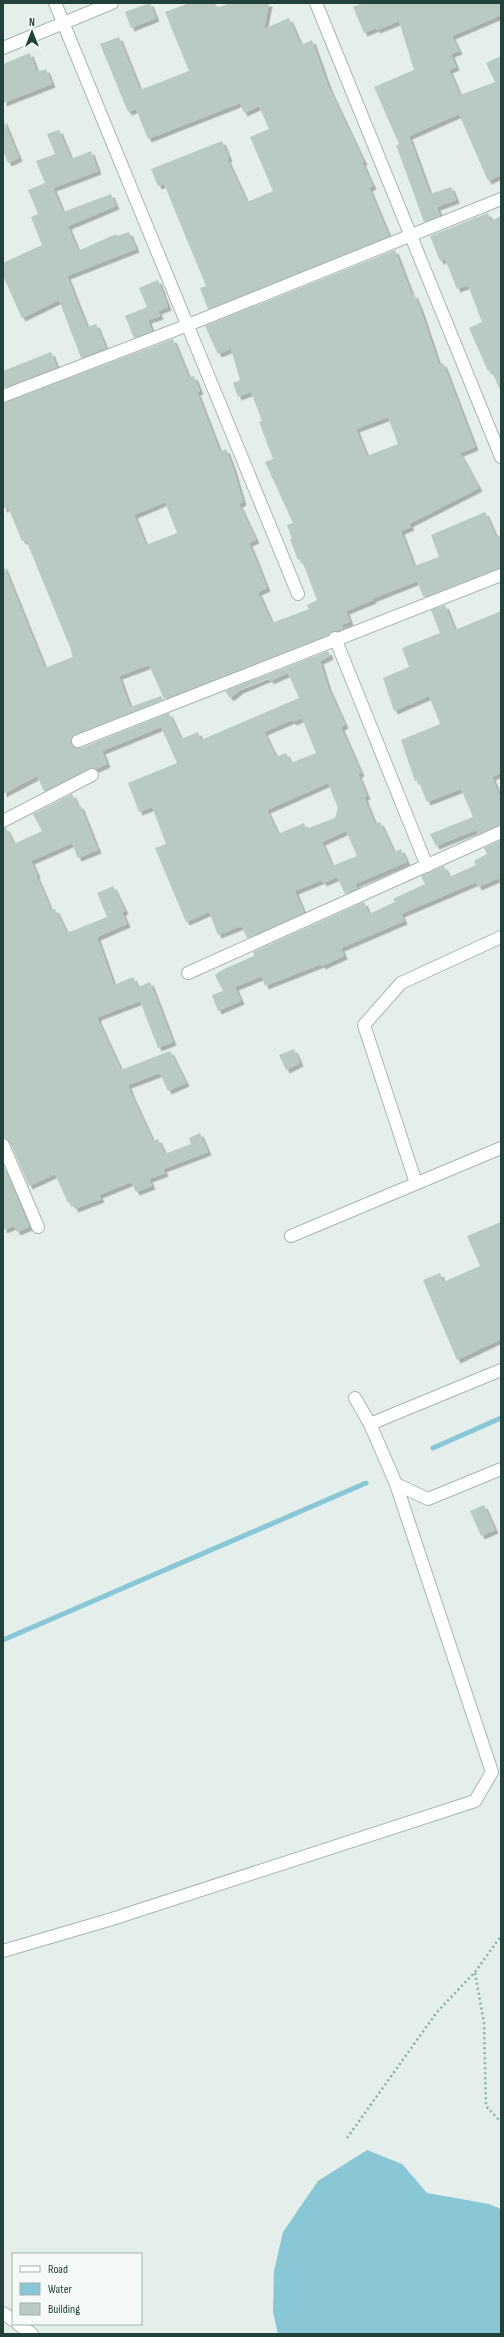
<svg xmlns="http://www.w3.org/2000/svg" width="504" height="2337" viewBox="0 0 504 2337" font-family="'Sofia Sans Condensed',sans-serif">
<defs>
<filter id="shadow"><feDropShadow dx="3.5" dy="3.5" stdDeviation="0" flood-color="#0004"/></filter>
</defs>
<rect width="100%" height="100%" fill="#e4eeea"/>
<path fill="#89c6d6" d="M367,2150L402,2164L427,2193L489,2204L501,2209V2334H278L273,2312L274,2271L283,2232L318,2181Z"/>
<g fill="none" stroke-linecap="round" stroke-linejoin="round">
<g stroke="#89c6d6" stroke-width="5">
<path d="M433,1448L501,1418"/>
<path d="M3,1640L366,1483"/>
</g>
</g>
<g fill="#b9c9c3" fill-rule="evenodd" filter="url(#shadow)">
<path d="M150,3L156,18L131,28L125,12Z"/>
<path d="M189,3H215L217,8L230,3H269L264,29L289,18L301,45L312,40L329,88L364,162H362L373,186L369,188L389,236L208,309L200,288L206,286L187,240L164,184L158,186L151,169L222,141L229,158L227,159L247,202L273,191L250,137L269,129L259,106L244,113L240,103L148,139L136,109L128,112L100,44L119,37L140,90L189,71L165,12Z"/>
<path d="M363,3H501V15L452,36L459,51L451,54L456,67L449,70L460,95L495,82L486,63L501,56V175L488,181L459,114L409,136L430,194L451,187L456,200L437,207L440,216L424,222L396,145L399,144L374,87L414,70L399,21L377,30L376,28L364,33L353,7Z"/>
<path d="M30,53L37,72L46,69L52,84L3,103V64Z"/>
<path d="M3,119L19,158L8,163L3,151Z"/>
<path d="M59,130L71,159L91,151L98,171L53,188L63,212L111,194L116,206L68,226L78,251L116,234L117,236L129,232L136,249L67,276L87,327L96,324L106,348L81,358L59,300L22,318L3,276V263L42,245L31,217L38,214L28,190L45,183L36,161L55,154L47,134Z"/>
<path d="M488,213L491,221L501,216V392L491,370L488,371L469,328L482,322L468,285L457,289L445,259L440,261L430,236Z"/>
<path d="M395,250L412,295L414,294L420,308L439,365L443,363L475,447L460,453L479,488L409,524L411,527L401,531L414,566L439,557L431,535L485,512L496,537L501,535V568L425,597L423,596L417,581L372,599L373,600L346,611L350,622L341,625L343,629L333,631L328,635L164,699L149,665L119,676L130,707L161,696L163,700L75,734L71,740L73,747L81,748L169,713L181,739L198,732L201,740L299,698L288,673L270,681L269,678L240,690L230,698L225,691L328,651L330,656L320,661L328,687L345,725L341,727L361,773L358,774L367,796L364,797L375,824L380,822L394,852L401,849L407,862L355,884L357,888L345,894L337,877L323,883L322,880L295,891L304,913L247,938L241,926L218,935L209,912L186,922L155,848L166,844L152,807L139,812L128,783L177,763L161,727L102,751L107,764L96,769L89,768L44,791L37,776L3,794V564L45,668L73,657L71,652H72L26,540L22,541L8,507L3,509V403L173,339L189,378L194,376L200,391L197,392L220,452L226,449L233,468L243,502L239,504L256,540L249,543L267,588L258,592L272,623L280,620L309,609L307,605L317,600L306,571L301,559L298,560L290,539H292L287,525L293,523L265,462L273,459L259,422L262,421L251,392L238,397L233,383L240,380L231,349L218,354L205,326ZM388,417L398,444L367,456L356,429ZM165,502L177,533L146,545L134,515ZM302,718L316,753L291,763L286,753L276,757L264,732L292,720L293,722ZM328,783L338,808L335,818L306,829L304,823L278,834L267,810ZM346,831L357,856L332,866L322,842Z"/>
<path d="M158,280L168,307L158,311L160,316L148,320L152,331L134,338L125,316L147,307L139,288Z"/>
<path d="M51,352L57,367L3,388V371Z"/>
<path d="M445,605L455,630L501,611V773L492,777L501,799V825L478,834L476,830L436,846L430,834L473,817L461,789L427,802L418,780L415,781L401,740L440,724L429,696L394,711L383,678L409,667L402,648L440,633L431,610Z"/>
<path d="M72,794L78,806L80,805L98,850L78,858L72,843L31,861L37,874L36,875L51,910L55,909L67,933L107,917L97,893L113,886L125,911L122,912L127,924L97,937L114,985L133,977L138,987L150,982L173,1042L158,1048L140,1001L98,1017V1020L121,1070L170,1051L186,1083L168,1091L160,1073L128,1085L132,1096L153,1141L158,1139L165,1154L191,1144L189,1138L200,1133L208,1152L163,1169L165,1173L149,1179L152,1186L136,1192L131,1182L99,1195L101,1199L75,1209L71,1202L68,1203L55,1174L29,1186L10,1142L3,1138V828H6L14,844L42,831L33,814Z"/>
<path d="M501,840V883L499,878L478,887L476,882L401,914L404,921L341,948L344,956L322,966L321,964L265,986L262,976L235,987L241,1001L218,1011L212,995L223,991L215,975L222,970L254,956L253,952L364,902L369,914L395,902L393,899L425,884L421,876L444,866L449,877L476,865L474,861L487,854L484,848Z"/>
<path d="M294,1049L300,1063L286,1070L279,1055Z"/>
<path d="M3,1164L29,1227L17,1232L14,1226L3,1230Z"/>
<path d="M501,1222V1339L457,1360L423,1280L440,1273L443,1282L480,1266L467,1236Z"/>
<path d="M484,1505L495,1530L481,1536L470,1511Z"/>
</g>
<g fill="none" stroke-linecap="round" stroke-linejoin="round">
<g stroke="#a6b7b2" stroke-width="14">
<g id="minor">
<path d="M55,3L298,594"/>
<path d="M316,3L501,457"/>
<path d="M3,48L112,3"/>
<path d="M3,396L188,325L501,199"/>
<path d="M335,638L427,866"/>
<path d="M78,741L501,575"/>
<path d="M3,821L92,775"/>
<path d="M188,973L501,832"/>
<path d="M3,1145L38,1227"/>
<path d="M416,1183L364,1025L401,983L501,937"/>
<path d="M291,1236L501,1148"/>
<path d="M355,1398L370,1424L396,1484L428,1499L501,1469"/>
<path d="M370,1424L501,1370"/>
<path d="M3,1951L112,1919L475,1801L492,1772L396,1484"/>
<path d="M3,2313L13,2320"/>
<path d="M18,2324L32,2334"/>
</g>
</g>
<g stroke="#82b4a6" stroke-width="2.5" stroke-dasharray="2 3" stroke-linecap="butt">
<path d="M475,1973L484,2023L486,2106L501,2122"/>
<path d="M347,2138L437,2012L475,1972L501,1936"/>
</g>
<use href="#minor" stroke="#fff" stroke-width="12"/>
</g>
<rect width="504" height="2337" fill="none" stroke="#22413a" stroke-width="8"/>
<rect x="12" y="2253" width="130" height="72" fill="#f5faf8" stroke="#a1b0ac"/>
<rect x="20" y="2266" width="20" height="6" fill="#ffffff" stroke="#a1b0ac"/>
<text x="48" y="2273" font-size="12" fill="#22413a">Road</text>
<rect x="20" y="2283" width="20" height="12" fill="#89c6d6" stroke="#a1b0ac"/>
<text x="48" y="2293" font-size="12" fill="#22413a">Water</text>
<rect x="20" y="2303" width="20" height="12" fill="#b9c9c3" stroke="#a1b0ac"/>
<text x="48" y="2313" font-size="12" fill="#22413a">Building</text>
<g transform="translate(32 32)" stroke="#f5faf8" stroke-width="3" paint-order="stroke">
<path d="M0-3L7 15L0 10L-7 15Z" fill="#22413a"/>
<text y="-6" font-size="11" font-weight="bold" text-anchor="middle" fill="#22413a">N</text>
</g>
</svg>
